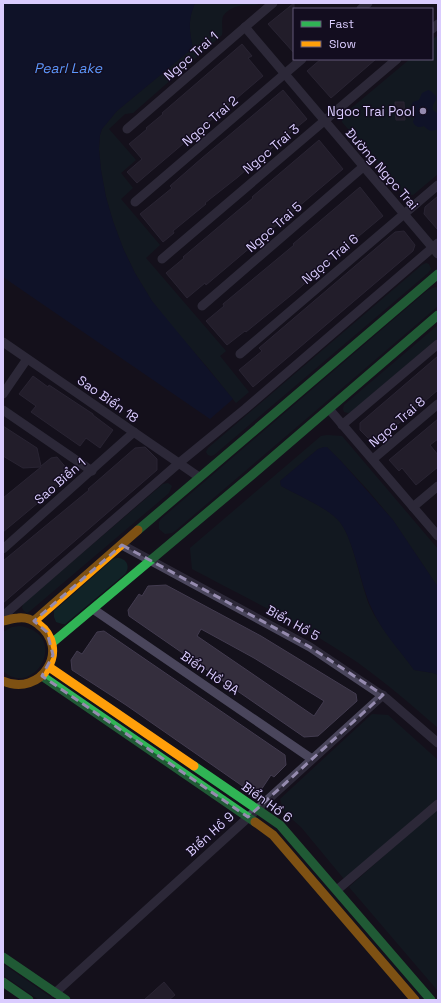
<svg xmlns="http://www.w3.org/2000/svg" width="441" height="1003" viewBox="0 0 441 1003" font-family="'Space Grotesk',sans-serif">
<rect width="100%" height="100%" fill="#14111b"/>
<g fill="#112327">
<path d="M195,3H260C256,6 253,5 248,5C239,5 228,8 223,16C221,22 223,29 222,35L133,113L125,114L109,129L136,160L121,173L133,188L121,199L160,245L146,258L226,351L220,356L249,392L236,403L208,368L175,330L152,301L135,273L123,248L113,221L106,197L101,170L99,149L100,135L102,129L117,111L193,48C189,30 188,20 195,3Z"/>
<path d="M438,35V174L413,195L404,194L342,122V116L410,59H432V40Z"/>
<path d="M426,263L429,264L431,269L428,273L214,455L211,456L208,455L206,452L208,448L422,265Z"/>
<path d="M436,287L438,288V306L175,531L172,533L165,534L159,529V522L161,519L428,290Z"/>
<path d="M438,325V338L351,412L348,413L344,412L343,409L344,405Z"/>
<path d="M327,435L342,436L438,549V587L393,520L367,489L340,460L327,447H324L318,449L280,481L281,486C299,496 322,505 337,519C353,534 360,584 370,607C381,630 399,649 414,670L433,673L438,675V728C412,705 386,683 357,662C306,627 247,598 192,569L190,548L321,436Z"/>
<path d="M168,483L172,486L169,493L30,611L27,613L24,611L22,608L23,604L163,484Z"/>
<path d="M117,558C126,558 131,566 125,574L65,624H62L56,622L54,617V611L113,559Z"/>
<path d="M20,626C71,635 34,699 3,671V632L12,627Z"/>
<path d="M372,714L388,715L438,760V798L344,879L301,827L284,812L280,799Z"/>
<path d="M438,808V991L349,887Z"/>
<path d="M3,964L55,1000H39L3,975Z"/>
</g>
<g fill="#0b1438">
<path d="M3,3H195C188,20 189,30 193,48L117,111L102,129L100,135L99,149L101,170L106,197L113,221L123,248L135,273L152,301L233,399L210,419L3,277Z"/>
<path d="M428,90L431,91L436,96C437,102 431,104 433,110L438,114V129C432,132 428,131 424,126C419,128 415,127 413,122L415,115L410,107L413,102L419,100L422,93Z"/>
<path d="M324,447H327L340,460L393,520L438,587V675L433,673L414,670C399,649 381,631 371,607C360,584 353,534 337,519C322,505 299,496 281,486L280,481L318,449Z"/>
</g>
<g fill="#342e3d" stroke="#423b4f" fill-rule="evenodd">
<path d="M294,3V53L268,24Z"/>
<path d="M242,44L252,56L248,58L263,76L137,183L127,172L142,159L129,144L147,129L146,128L163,114L162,113Z"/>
<path d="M321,59H376L331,98L307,71Z"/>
<path d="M283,90L307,119L255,162L238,177L205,203L206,204L173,231L174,233L163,242L140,214L172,188L170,186L202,158Z"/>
<path d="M395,102H404L405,120H396Z"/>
<path d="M319,140L343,169L206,285L205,283L187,298L166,273L184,258L183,257L235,213L253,198L252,197Z"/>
<path d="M360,187L383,216L311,276L312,277L295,292L246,332L245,331L227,345L206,321L224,306L223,304L276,260L294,245L293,244Z"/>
<path d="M438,196V230L424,214L425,207Z"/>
<path d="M404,231L415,245L413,251L253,387L239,370L262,351L259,348L395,232Z"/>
<path d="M438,356V390L378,441H371L360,430V423Z"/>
<path d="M33,376L48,387L49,385L93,414V415L113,430L100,448L86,438L80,446L31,412L36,406L19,394Z"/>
<path d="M438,419V439L430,445L438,455V467L416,485L402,468L399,471L389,460Z"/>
<path d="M3,426L37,448L41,466L51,458L57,457L68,470V478L3,532V498L41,467L23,468L3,456Z"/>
<path d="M145,447L157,459V470L3,603V561L89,490L88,489L135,448Z"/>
<path d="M166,585L261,636L356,694L357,701L318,736L304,737L129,616L128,610L139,594L142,596L148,586ZM201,629L254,658L324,701L314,716L197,636Z"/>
<path d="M104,631L285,755L286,765L274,777L271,775L261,790L251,792L126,705L72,670L71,660L77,651L82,654L97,632Z"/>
<path d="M164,982L175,995L169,1000H144Z"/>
</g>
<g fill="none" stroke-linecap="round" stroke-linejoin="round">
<g stroke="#4a465c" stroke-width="9">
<path d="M361,9L368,3"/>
<path d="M245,27L438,254"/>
<path d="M432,29L438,24"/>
<path d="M127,129L273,3"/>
<path d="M135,202L302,59"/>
<path d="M162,259L397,59"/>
<path d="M202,306L363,167"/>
<path d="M3,342L199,477"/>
<path d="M240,354L438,185"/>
<path d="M3,394L27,359"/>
<path d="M329,409L438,536"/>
<path d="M3,410L92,471"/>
<path d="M342,425L438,344"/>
<path d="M373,459L438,404"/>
<path d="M413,507L438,486"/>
<path d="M122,545L310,647L386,698L438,743"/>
<path d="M3,549L134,432"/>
<path d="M93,609L312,759"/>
<path d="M3,616L179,463L245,409L438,243"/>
<path d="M337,890L438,804"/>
<path d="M55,993L383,695"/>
</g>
<g stroke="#30b455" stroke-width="9">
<path d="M138,530L438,274"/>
<path d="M52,643L252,475L438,315"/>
<path d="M42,676L255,822"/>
<path d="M194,766L280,825L431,1000"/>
<path d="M3,957L66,1000"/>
<path d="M3,982L29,1000"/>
</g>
<g stroke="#ff9f0a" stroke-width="9">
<path d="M3,621C8,620 13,618 18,618C25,617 33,620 38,624C72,649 41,698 3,681"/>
<path d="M34,621L138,530"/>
<path d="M49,667L194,766"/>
<path d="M255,822L273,835L415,1000"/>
</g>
</g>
<path d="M0 0H441V1003H0ZM122,545L310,647L383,695L248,817L42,676L53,655L47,632L34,621Z" fill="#14111b" fill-opacity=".55" fill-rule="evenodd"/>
<path fill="none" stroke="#958baf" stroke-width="3" stroke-dasharray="8 5" stroke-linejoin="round" d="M122,545L310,647L383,695L248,817L42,676L53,655L47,632L34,621Z"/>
<circle fill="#958baf" stroke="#130d1f" stroke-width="1.5" cx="423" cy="111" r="4"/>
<g text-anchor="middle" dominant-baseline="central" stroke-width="3" stroke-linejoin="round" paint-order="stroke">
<g font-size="13" fill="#daccfe" stroke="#130d1f">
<text transform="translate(191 56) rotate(-41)">Ngọc Trai 1</text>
<text transform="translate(210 121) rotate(-41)">Ngọc Trai 2</text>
<text transform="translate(271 149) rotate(-40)">Ngọc Trai 3</text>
<text transform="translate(382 169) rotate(49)">Đường Ngọc Trai</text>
<text transform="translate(274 227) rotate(-41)">Ngọc Trai 5</text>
<text transform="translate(330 259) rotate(-40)">Ngọc Trai 6</text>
<text transform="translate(108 399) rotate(35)">Sao Biển 18</text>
<text transform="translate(397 422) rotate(-41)">Ngọc Trai 8</text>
<text transform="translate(60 481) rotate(-41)">Sao Biển 1</text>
<text transform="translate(293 623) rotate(29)">Biển Hồ 5</text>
<text transform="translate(210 673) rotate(34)">Biển Hồ 9A</text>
<text transform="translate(267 802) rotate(36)">Biển Hồ 6</text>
<text transform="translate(210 834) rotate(-42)">Biển Hồ 9</text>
</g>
<g font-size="13" fill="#daccfe" stroke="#130d1f" text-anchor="end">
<text x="415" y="111">Ngoc Trai Pool</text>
</g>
<g font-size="14" font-style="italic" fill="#5c98fc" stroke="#130d1f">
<text x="68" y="68">Pearl Lake</text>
</g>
</g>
<rect width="441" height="1003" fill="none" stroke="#daccfe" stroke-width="8"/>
<rect x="293" y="8" width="140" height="52" fill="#130d1f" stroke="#635978"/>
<rect x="301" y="21" width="20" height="6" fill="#30b455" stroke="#635978"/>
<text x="329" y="28" font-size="12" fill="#daccfe">Fast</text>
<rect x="301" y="41" width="20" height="6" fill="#ff9f0a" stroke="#635978"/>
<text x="329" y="48" font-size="12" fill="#daccfe">Slow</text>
</svg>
